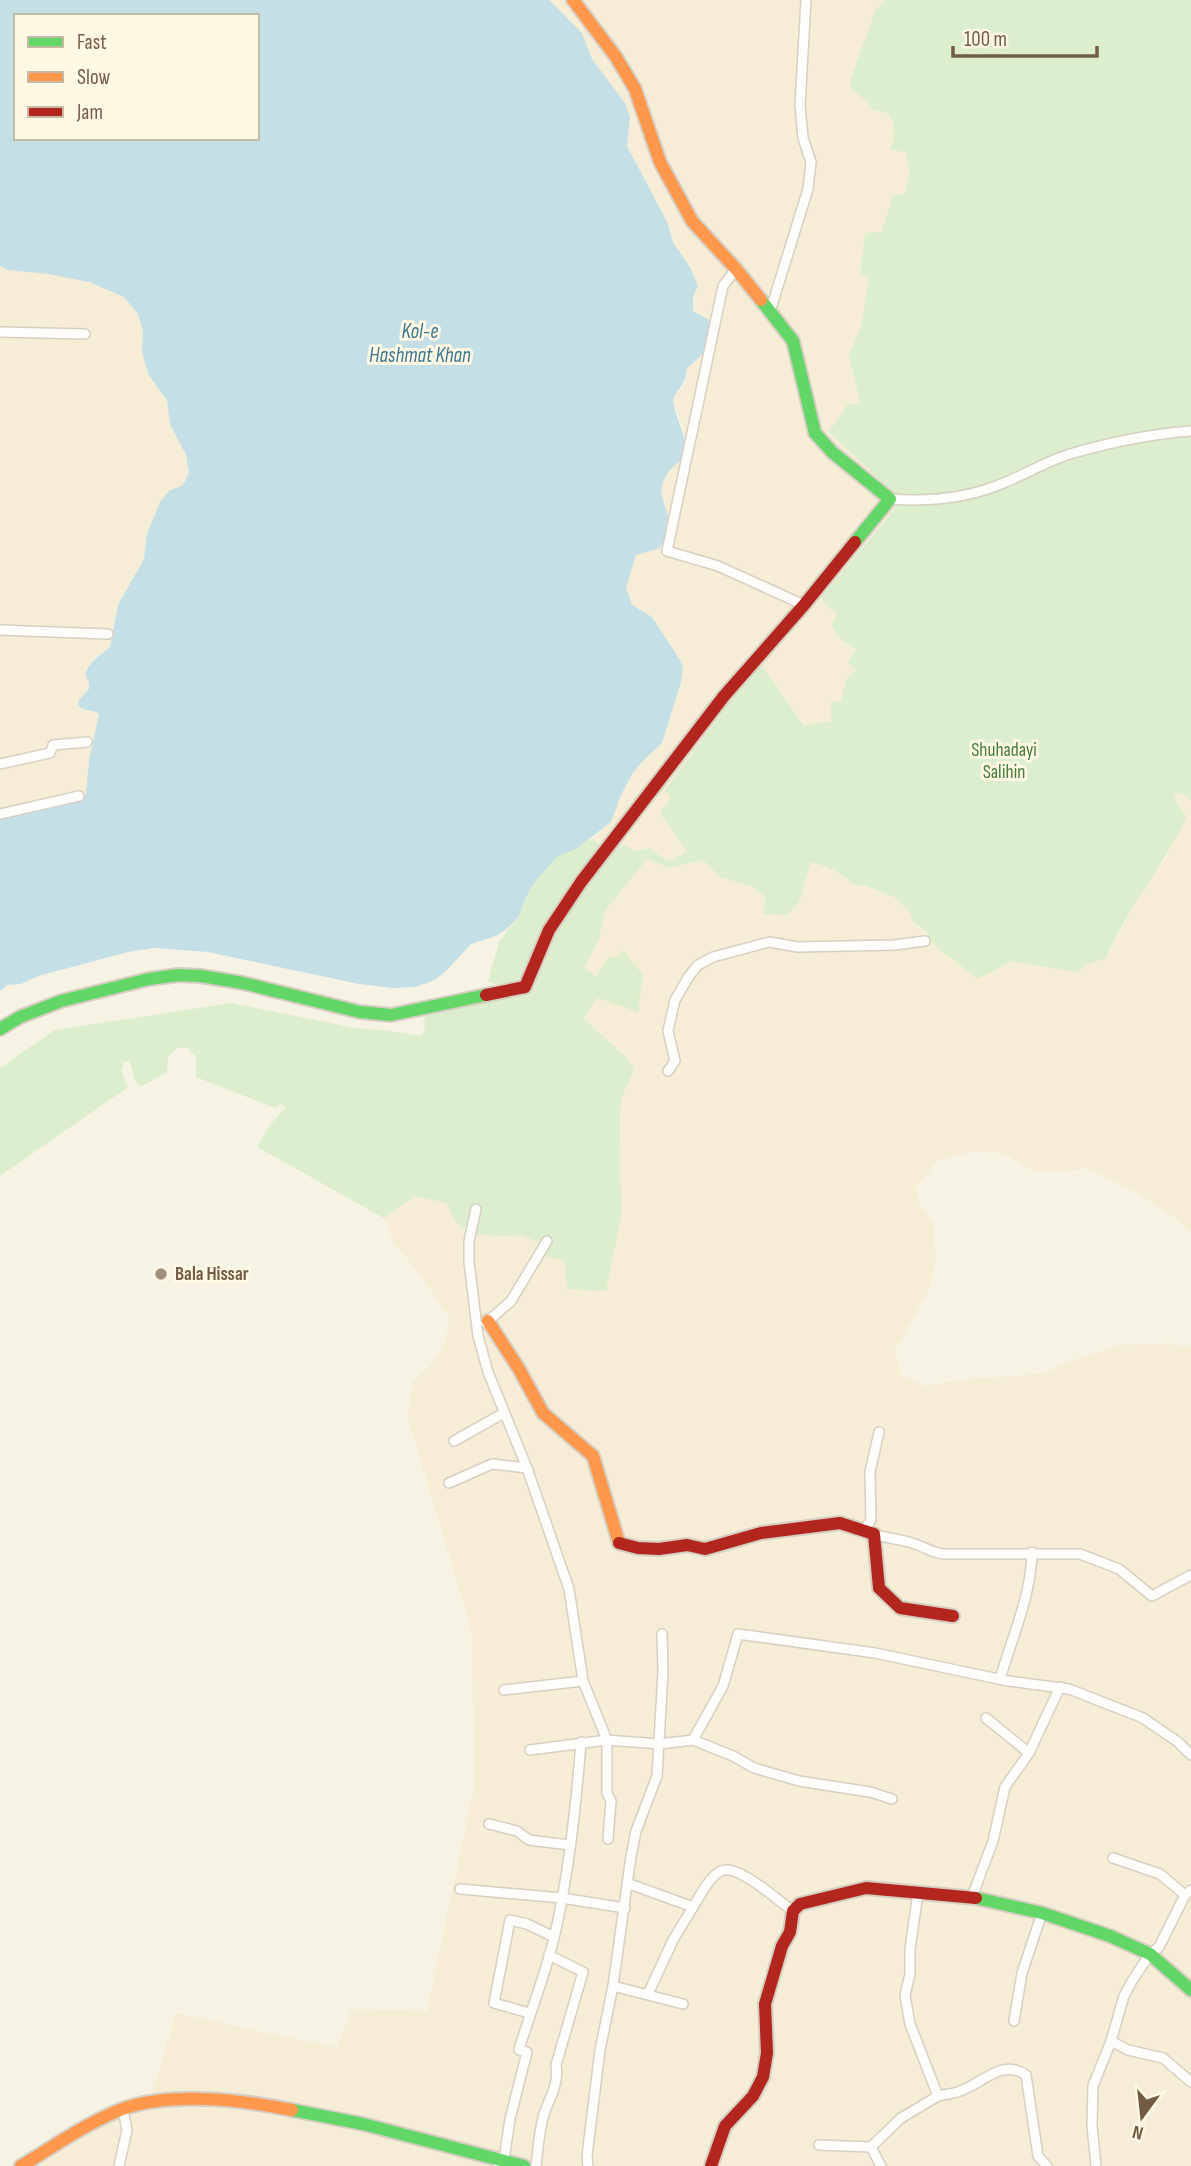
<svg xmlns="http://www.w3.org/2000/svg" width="1191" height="2166" viewBox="0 0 1191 2166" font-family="'Sofia Sans Condensed',sans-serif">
<rect width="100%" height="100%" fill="#f6f2e4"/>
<g fill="#f6edd6">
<path d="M549,0H886L876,9L850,81L874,111L886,112L895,122L910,166V175L904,194L893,195L882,233L861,274L869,276L862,324L849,356L860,404L829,432L883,483L898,505L860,549L827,606L839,613L843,643L856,649L855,671L846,680L841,702L832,721L804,727L782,693L754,669L665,790L672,798L660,813L688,850L669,862L654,850L609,852L592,838L611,822L621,795L632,774L641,763L662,743L681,682L683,667L680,660L652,617L632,605L626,588L636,554L660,548L669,529L670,522L661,491L662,483L669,471L685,456L683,428L673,400L676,394L686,383L687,368L703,355L698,316L693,311L690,267L673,242L667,222L627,146L630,117L625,103L592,59L582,33Z"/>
<path d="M0,266L7,270L48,274L89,282L124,297L138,314L143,332L142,350L150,377L167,400L170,424L186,455L189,473L183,485L169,491L147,534L144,559L118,605L110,647L93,659L87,668L85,674L89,683V689L79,700L84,709L97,712L99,715L89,760L86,794L81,799L53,807L0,815Z"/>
<path d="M1183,793L1191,800V1232L1170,1214L1139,1194L1086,1168L1059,1172L1032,1171L1003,1153L969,1152L937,1161L915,1189L920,1205L933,1224L936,1257L930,1288L895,1350L901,1375L923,1386L970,1379L1041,1374L1073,1360L1121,1345L1172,1343L1178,1347H1191V2166H21L64,2142L150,2102L176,2013L337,2048L352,2009L427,2011L475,1783L471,1629L407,1415L413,1382L431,1365L444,1348L450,1318L424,1280L394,1243L384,1218L415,1196L446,1203L460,1227L480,1235L494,1234L513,1237L516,1233L541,1242L548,1256L564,1259L568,1289L585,1288L621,1218L620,1113L622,1097L634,1069L625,1056L584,1020L597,998L602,968L595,976L584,968L599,939L605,911L647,859L669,868L703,860L720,877L753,887L765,897L763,914L788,915L799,902L810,862L835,870L856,886L864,885L894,897L909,911L912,920L928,937L993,972L1011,961L1044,966H1083L1106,958L1142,891L1168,855L1173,796Z"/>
</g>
<path fill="#dceecd" d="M886,0H1191V800L1183,793L1173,796L1186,817L1184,822C1161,869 1127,909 1106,958L1083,966L1079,973L1012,961L978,979L935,946L926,932L912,920L909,911L894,897L864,885L856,886L835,870L811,862L799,902L788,915L763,914L765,897L753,887L720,877L703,860L669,868L647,859L605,911L599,939L584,968L596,976L610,956L614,958L624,951L643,975L638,1012L597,998L584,1019L625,1056L634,1069L622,1097L620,1113L621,1218L606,1291L567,1289L564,1260L548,1257L540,1242L516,1234L513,1237C497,1234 476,1238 462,1228C455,1223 451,1210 446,1203L415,1196L384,1218L257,1147L270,1125L286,1107L280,1104L275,1108L196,1077V1056L186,1047L177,1048L168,1058L167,1072L140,1087L134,1079L130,1061L124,1062L121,1070L128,1087L0,1176V1068L55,1030L231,1003L355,1028L391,1031L422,1036L425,1028L424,1014L513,996V985L496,984L488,981L499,942L519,916L526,897L534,883L557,857L592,838L609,851L624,845L637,851L649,848L669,862L687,851L660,813L671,798L665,790L754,669L762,666L804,726L832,721L830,702H841L846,680L856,671L848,662L856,649C844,643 836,638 832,624L838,613L827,606L821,598L898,505L883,483L829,432L848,404L860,403L849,356L862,324L869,276L860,274L865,233L882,232L893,195L904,194L910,175L906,152L890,150C895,134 898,126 886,112L874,111L866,100L850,89V81L876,9Z"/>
<path fill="#c5dfe7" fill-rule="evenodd" d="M0,0H549L582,33L592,59L625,103L630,117L627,146L667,222L673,242L690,267L698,286L693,297V311L711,321C712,349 708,350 687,368C685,388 679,385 673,400C675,419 688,435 685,456C676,464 667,471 663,482C655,504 682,517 660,548L636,555L626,588L632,605L652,617L680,660L683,667L681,682L662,743L641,763L632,774L621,795L611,822L577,848L557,857L534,883L526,897L519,916L510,926L498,935L471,944L446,971L435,980L415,987L393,988L359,984L208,952L155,948L128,952L38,976L21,984L7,985L0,991V815C24,804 66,814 86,794L89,760L99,715L97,712L83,709L78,706L79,700L89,689V683L85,674C90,660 100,656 110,647L118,605L144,559L147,534L160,502L169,491L183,485L189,473L186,455L170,424L167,400L150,377L145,364L142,350L143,332L138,314L124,297L89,282L48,274L7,270L0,266ZM16,16H257V138H16Z"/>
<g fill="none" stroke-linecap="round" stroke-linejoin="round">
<g stroke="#d7cfc2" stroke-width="12">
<g id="street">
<path d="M736,269L723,286L667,551L718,566L804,605"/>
<path d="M770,312L808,189L811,162L803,138L800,105L806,0"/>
<path d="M0,332L85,334"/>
<path d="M890,499C930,502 970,498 1006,482C1028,473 1047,461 1070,454C1108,443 1151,434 1191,431"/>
<path d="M0,630L108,634"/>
<path d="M0,764L50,753L53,745L87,742"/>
<path d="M0,814L79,796"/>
<path d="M668,1071L675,1061L668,1031L675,1000L689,976L698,965L713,957L769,942L798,947L894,945L925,941"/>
<path d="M476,1209L469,1241V1262L478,1336L488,1372L527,1468L569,1589L583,1681L607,1740V1793L611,1801L608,1839"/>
<path d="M486,1323L511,1301L547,1241"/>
<path d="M454,1441L504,1413"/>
<path d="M449,1483L492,1464L527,1468"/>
<path d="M865,1529L871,1520L870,1472L879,1432"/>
<path d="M874,1534C886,1538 897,1539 909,1542C921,1545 930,1552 943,1554H1080L1119,1569L1152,1596L1191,1575"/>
<path d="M1000,1679C1012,1637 1031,1597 1032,1552"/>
<path d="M504,1690L583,1681"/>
<path d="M986,1718L1029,1753"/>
<path d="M693,1740L723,1686L738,1634L875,1653L1008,1681L1069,1689L1143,1718L1178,1742L1191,1755"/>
<path d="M530,1750L607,1740L659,1744L693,1740L733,1756L754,1768L799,1781L870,1792L892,1799"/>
<path d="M489,1824L517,1831L529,1840L569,1845"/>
<path d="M1113,1858L1160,1874L1185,1895"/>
<path d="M627,1883L693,1907C700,1896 709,1877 721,1871C738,1863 778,1901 793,1911"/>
<path d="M460,1889L562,1898L625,1908"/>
<path d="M918,1893L910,1949V1974L905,1995L910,2024L938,2096C945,2094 954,2094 960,2091C982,2084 1002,2058 1026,2075L1038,2156L1047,2166"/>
<path d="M972,1897L993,1841L1005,1787L1029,1753L1060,1687"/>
<path d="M613,1986L683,2004"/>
<path d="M648,1994L673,1940L693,1907"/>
<path d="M529,2013L494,2003L510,1920L527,1924L554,1937"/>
<path d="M1014,2021L1022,1973L1042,1913"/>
<path d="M1111,2041L1124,1996L1132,1981L1150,1954L1159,1947L1185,1895L1191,1890"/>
<path d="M819,2145L871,2147L901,2118L938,2096"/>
<path d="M871,2147L881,2166"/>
<path d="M119,2166L127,2130L123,2109"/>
<path d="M498,2166L504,2160L510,2119L527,2052L519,2050C530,2012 545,1976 554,1938C569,1874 576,1808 581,1742"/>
<path d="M536,2166C538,2149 539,2131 544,2114C550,2096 559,2086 556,2065L583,1972L549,1955"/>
<path d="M588,2166L587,2156L600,2050L613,1986L631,1856L636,1831L657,1776L663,1672L662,1634"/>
<path d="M1096,2166L1092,2126L1093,2086L1111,2041L1128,2050L1163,2058L1191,2082"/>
</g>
</g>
<g stroke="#d6cec1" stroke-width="16">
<g id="fast">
<path d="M761,300L793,341L815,433L832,452L890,499L855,542"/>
<path d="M0,1029L20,1017L61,1001L149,979L178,975L201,976L243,983L360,1012L391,1015L486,995"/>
<path d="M976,1898L1042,1913L1110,1936L1150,1954L1191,1990"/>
<path d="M292,2110L363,2124L524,2166"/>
</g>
</g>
<g stroke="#d6cec1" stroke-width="16">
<g id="slow">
<path d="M573,0L616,57L635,89L660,162L692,221L736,269L761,300"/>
<path d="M488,1321L519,1369L543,1413L593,1456L619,1543"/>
<path d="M21,2166C53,2147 85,2124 120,2110C169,2091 243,2100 292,2110"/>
</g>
</g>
<g stroke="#d6cec1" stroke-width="16">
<g id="jam">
<path d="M486,995L525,987L549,930L581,882L724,696L804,605L855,542"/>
<path d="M619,1543L638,1548L659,1549L687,1545L705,1549L761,1533L840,1523L874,1534L879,1588L900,1608L953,1616"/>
<path d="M711,2166L725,2126L753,2096L763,2077L767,2053L765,2004L782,1946L790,1932L793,1911L800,1904L866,1888L976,1898"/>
</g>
</g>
<use href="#street" stroke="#fefdfb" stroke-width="9"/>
<use href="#fast" stroke="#63d668" stroke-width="12"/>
<use href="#slow" stroke="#ff974d" stroke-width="12"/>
<use href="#jam" stroke="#b3261e" stroke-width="12"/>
</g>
<circle fill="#a2907c" stroke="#fff8e4" stroke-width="2.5" cx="161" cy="1274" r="7"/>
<g text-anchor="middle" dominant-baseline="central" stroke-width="6" stroke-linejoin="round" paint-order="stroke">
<g font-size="19" fill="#447b3b" stroke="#fff8e4">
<text x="1004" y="750">Shuhadayi<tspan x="1004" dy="22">Salihin</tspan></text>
</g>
<g font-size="19" font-weight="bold" fill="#745c44" stroke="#fff8e4" text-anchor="start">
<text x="175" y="1274">Bala Hissar</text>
</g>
<g font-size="21" font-style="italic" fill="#3f7791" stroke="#fff8e4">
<text x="420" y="331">Kol-e<tspan x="420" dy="24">Hashmat Khan</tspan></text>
</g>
</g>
<rect x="14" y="14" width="245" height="126" fill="#fff8e4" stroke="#c7baa4" stroke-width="2"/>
<rect x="28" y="37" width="35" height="10" fill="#63d668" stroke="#c7baa4" stroke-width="2"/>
<text x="77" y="49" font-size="21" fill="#745c44">Fast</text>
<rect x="28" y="72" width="35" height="10" fill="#ff974d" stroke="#c7baa4" stroke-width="2"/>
<text x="77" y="84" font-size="21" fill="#745c44">Slow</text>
<rect x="28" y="107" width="35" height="10" fill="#b3261e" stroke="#c7baa4" stroke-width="2"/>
<text x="77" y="119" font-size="21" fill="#745c44">Jam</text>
<g transform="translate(1142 2117) rotate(195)" stroke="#fff8e4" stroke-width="5" paint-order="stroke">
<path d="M0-5L12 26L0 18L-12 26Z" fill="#745c44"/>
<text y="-10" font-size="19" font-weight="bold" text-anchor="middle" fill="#745c44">N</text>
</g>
<path d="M953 46v10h144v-10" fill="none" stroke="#745c44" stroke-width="3.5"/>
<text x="964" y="46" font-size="21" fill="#745c44" stroke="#fff8e4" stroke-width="5" paint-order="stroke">100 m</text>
</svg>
